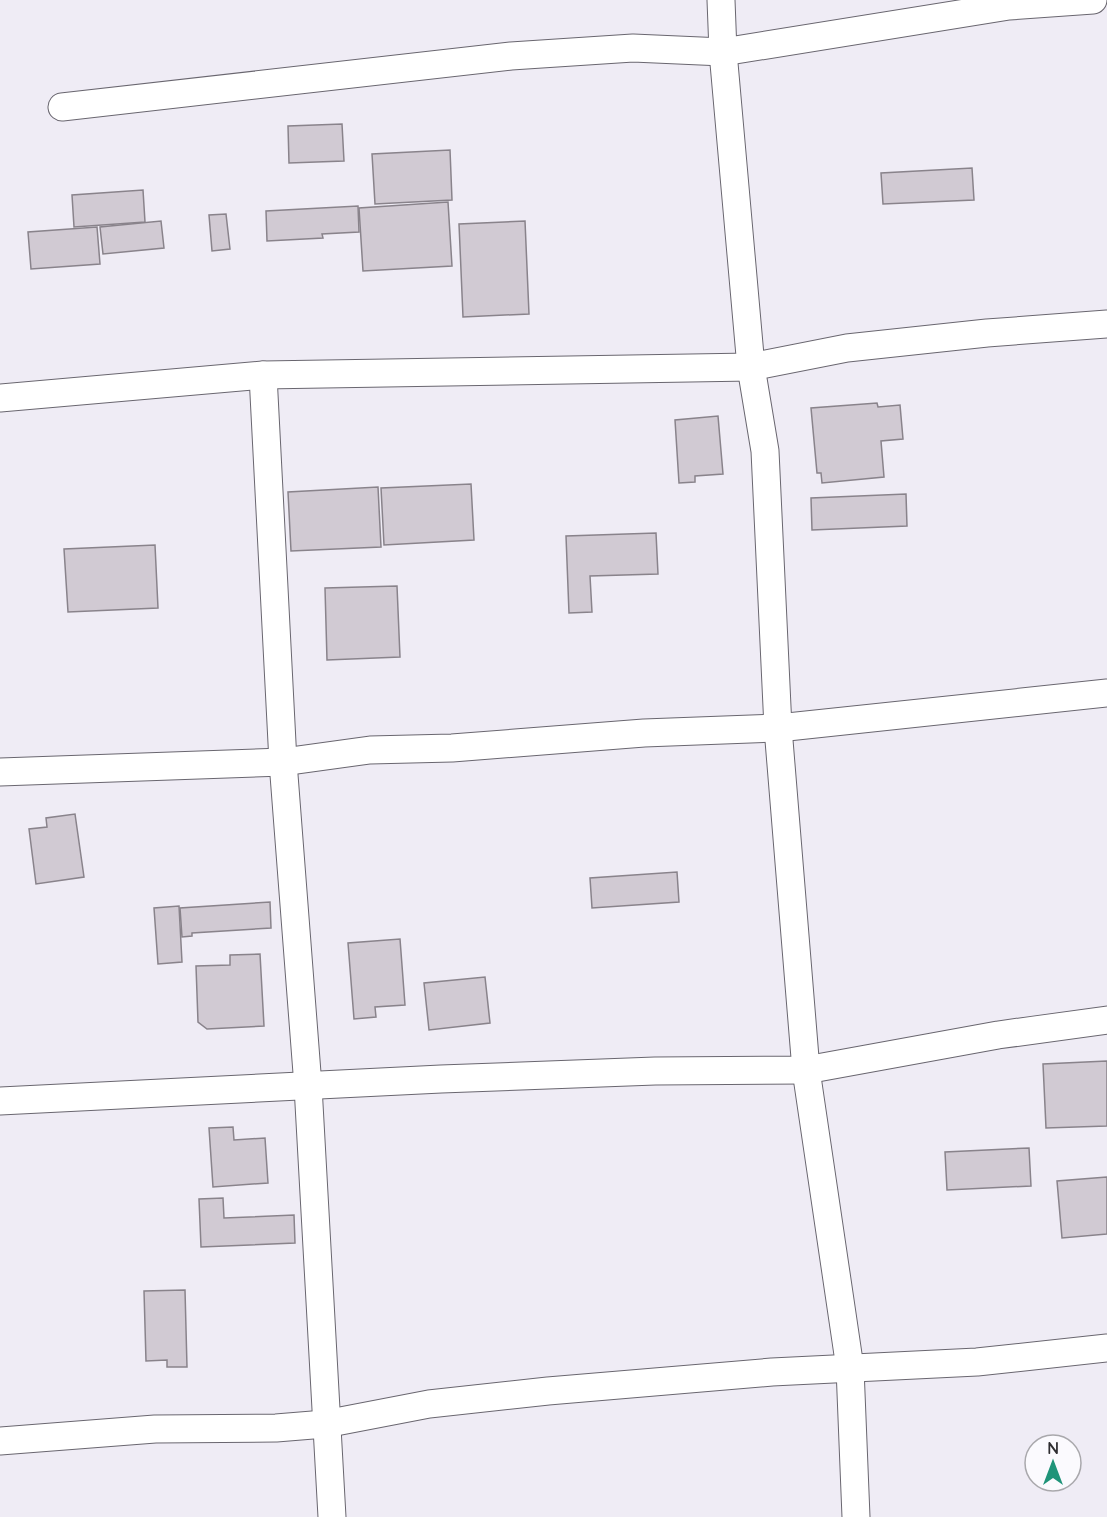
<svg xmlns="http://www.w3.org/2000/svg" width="1107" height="1517" viewBox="0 0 1107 1517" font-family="Quicksand,sans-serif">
<rect width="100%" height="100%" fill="#efecf5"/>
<g fill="#d1cad3" stroke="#89838b" stroke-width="1.5">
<path d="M342,124L344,161L289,163L288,126Z"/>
<path d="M450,150L452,200L375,204L372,154Z"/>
<path d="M972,168L974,200L883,204L881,173Z"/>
<path d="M143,190L145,222L74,227L72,195Z"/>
<path d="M448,202L452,266L363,271L359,208Z"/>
<path d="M358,206L359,232L322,234L323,238L267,241L266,211Z"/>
<path d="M226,214L230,249L212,251L209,215Z"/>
<path d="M161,221L164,248L103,254L100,227Z"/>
<path d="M525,221L529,314L463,317L459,224Z"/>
<path d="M97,227L100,264L31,269L28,232Z"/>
<path d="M877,403L878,407L900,405L903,439L881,441L884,477L822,483L821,473H817L811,408Z"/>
<path d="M718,416L723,474L695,476V482L679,483L675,420Z"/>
<path d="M471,484L474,540L384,545L381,488Z"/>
<path d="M378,487L381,547L291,551L288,492Z"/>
<path d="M906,494L907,526L812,530L811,498Z"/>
<path d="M656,533L658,574L590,576L592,612L569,613L566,536Z"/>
<path d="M155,545L158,608L68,612L64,549Z"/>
<path d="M397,586L400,657L327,660L325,588Z"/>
<path d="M75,814L84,877L36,884L29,829L47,827L46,818Z"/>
<path d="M677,872L679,902L592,908L590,878Z"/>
<path d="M270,902L271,928L192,933V936L182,937L180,908Z"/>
<path d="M179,906L182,962L158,964L154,908Z"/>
<path d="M400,939L405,1005L375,1007L376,1017L354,1019L348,943Z"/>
<path d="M260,954L264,1026L207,1029L198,1022L196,966L230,965V955Z"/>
<path d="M485,977L490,1023L429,1030L424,983Z"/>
<path d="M1107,1061V1126L1046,1128L1043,1064Z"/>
<path d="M233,1127L234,1140L265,1138L268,1183L213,1187L209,1128Z"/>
<path d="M1029,1148L1031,1186L947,1190L945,1152Z"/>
<path d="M1107,1177V1234L1062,1238L1057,1181Z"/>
<path d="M223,1198L224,1218L294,1215L295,1243L201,1247L199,1199Z"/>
<path d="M185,1290L187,1367H167V1360L146,1361L144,1291Z"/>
</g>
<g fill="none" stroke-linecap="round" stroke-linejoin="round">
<g stroke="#69666f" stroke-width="29">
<g id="street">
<path d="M721,0L723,52L751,367L765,451L778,728L806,1070L850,1368L856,1517"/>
<path d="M62,107L511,56L633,48L723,52L1009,6L1093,0"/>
<path d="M263,375L283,762L308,1086L332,1517"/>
<path d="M0,398L263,375L751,367L847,348L987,333L1107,324"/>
<path d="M0,772L283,762L370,750L452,748L644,733L778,728L1107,693"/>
<path d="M0,1101L441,1079L655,1071L806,1070L998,1035L1107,1020"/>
<path d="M0,1441L155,1429L276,1428L325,1424L429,1404L548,1391L772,1372L977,1362L1107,1348"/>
</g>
</g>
<use href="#street" stroke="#fff" stroke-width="27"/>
</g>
<g transform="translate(1053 1463)"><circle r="28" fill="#fbfafe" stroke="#a9a8ac" stroke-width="1.5"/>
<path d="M0-4.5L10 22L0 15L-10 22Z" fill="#1f9479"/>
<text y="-9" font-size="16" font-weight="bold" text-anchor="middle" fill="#2f2e31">N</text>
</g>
</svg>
